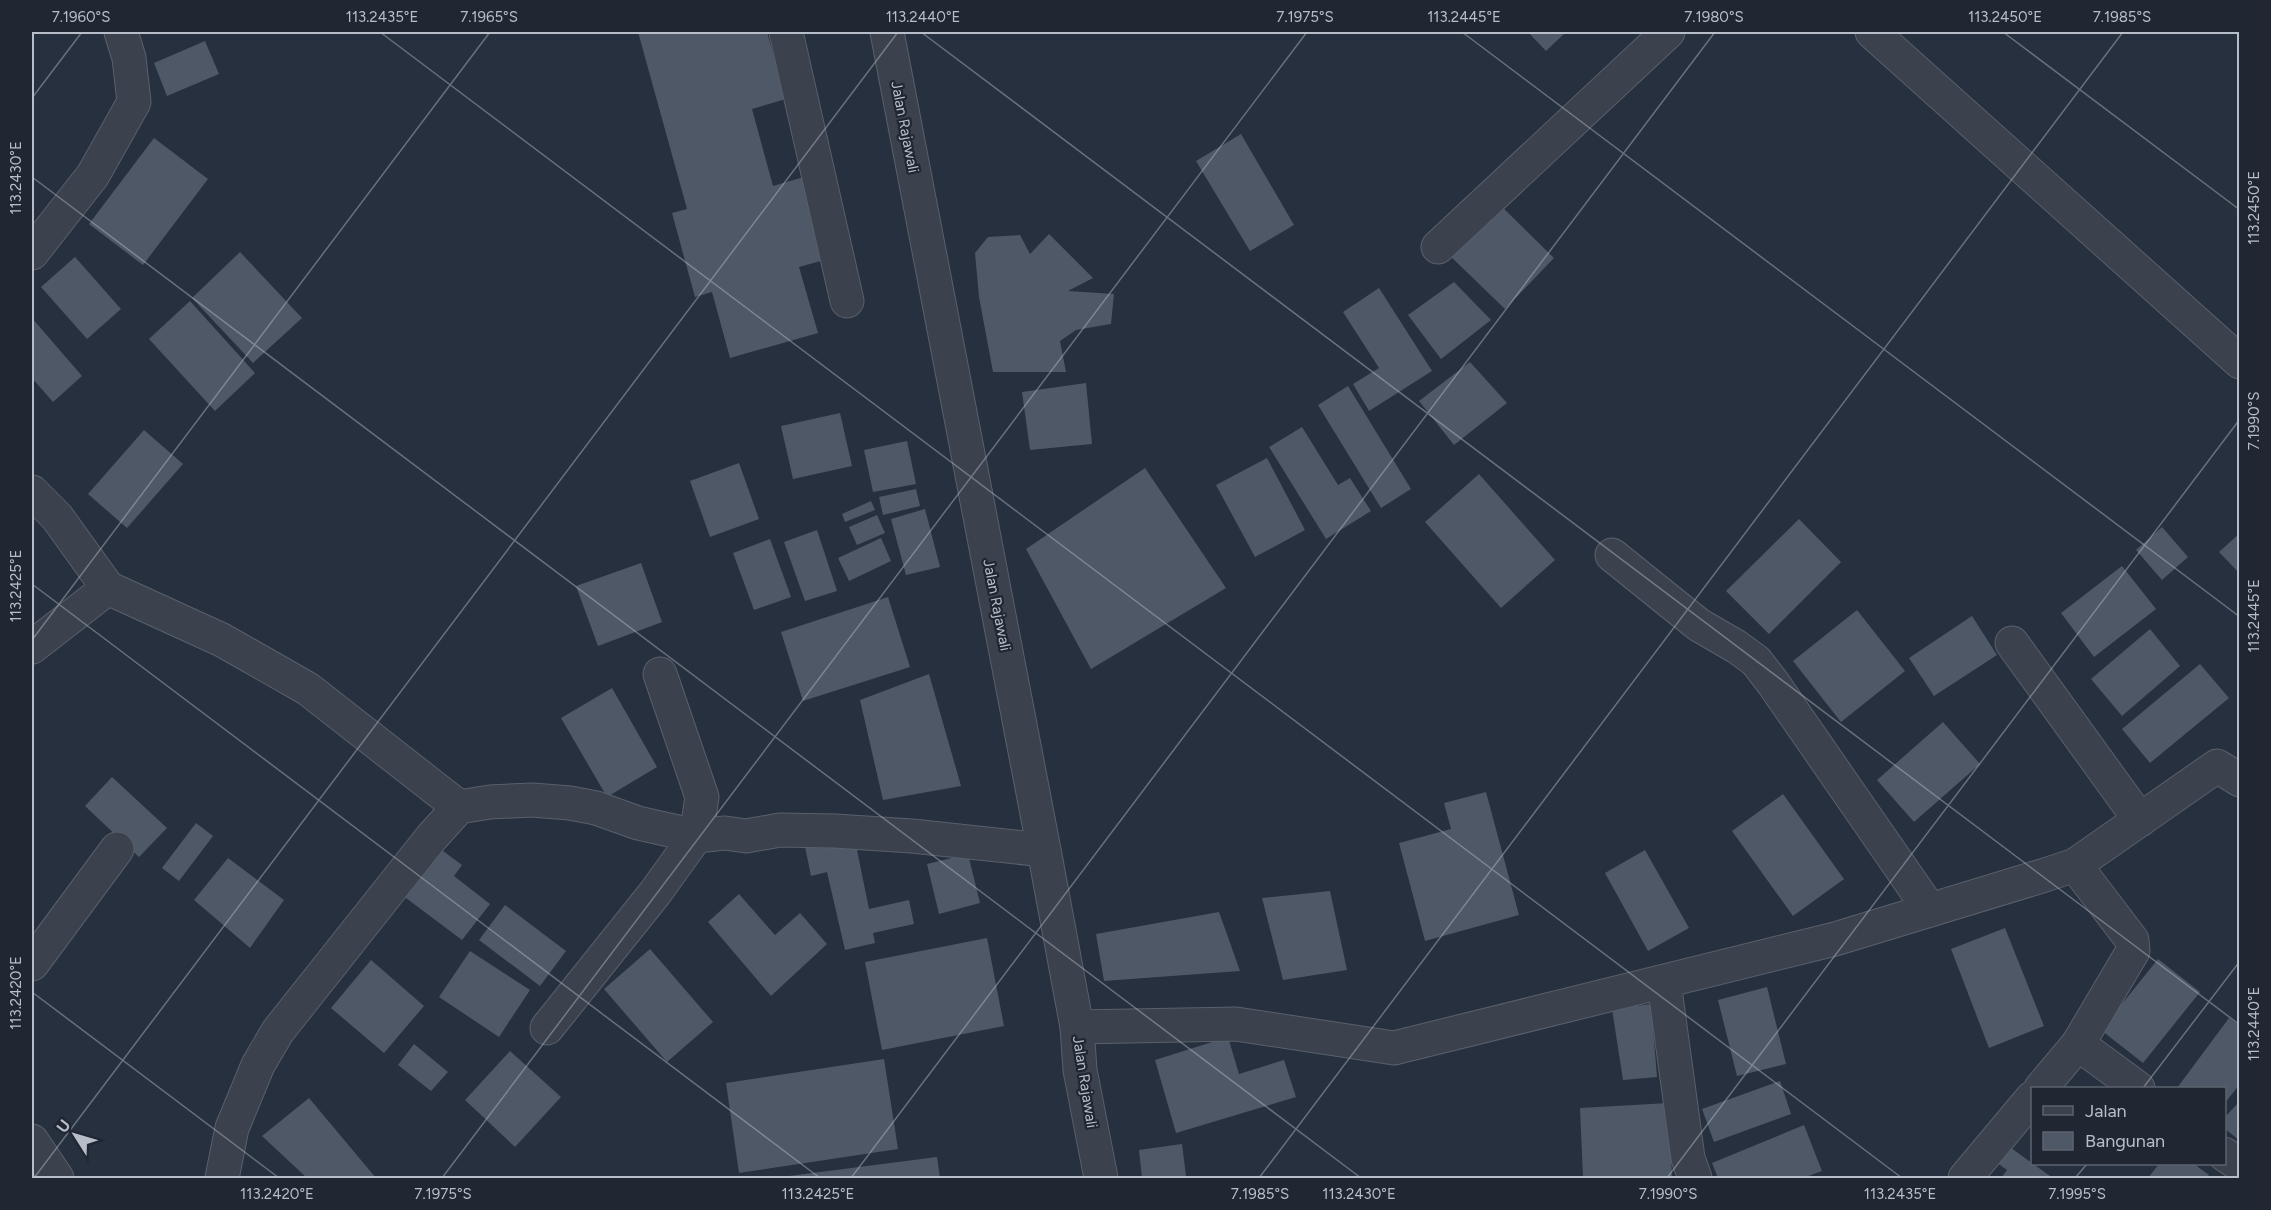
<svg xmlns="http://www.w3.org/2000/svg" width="2271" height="1210" viewBox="0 0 2271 1210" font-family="Figtree,sans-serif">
<rect width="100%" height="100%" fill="#27303e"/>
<g fill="#4e5867">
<path d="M638,32H767L786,99L752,109L773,186L804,177L828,259L799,267L818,333L730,358L712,292L695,297L672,213L687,209Z"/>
<path d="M1528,32H1566L1546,51Z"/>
<path d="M205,41L219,74L167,96L154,63Z"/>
<path d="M1241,134L1294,225L1250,251L1196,161Z"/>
<path d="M154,138L208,179L143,265L89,224Z"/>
<path d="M1497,202L1554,258L1505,309L1447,253Z"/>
<path d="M1049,234L1093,278L1068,291L1114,294L1111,324L1076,330L1060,341L1066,372H993L979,297L975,253L988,237L1020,235L1030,254Z"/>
<path d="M240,252L302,318L253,363L192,298Z"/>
<path d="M75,257L121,309L87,339L41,287Z"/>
<path d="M1454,282L1491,320L1441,359L1408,315Z"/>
<path d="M1379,288L1432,371L1369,411L1353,384L1379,368L1343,312Z"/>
<path d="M190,301L255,373L215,411L149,339Z"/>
<path d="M32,318L82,376L53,402L32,378Z"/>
<path d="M1470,362L1507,403L1454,445L1419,401Z"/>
<path d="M1086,383L1092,444L1030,450L1022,392Z"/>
<path d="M1348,386L1411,489L1381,508L1318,405Z"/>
<path d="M840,413L852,466L793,479L781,426Z"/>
<path d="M1302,427L1338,485L1350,478L1371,511L1326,539L1269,447Z"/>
<path d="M144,430L183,464L127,528L88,494Z"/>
<path d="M907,441L916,484L873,492L864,450Z"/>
<path d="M1267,458L1305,530L1255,557L1216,485Z"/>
<path d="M739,463L759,519L710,537L690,481Z"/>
<path d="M1145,468L1226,588L1091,669L1026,549Z"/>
<path d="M1479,474L1555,560L1501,608L1425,522Z"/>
<path d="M916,489L920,506L883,515L879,497Z"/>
<path d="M871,501L875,510L845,522L842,514Z"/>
<path d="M925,509L940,567L906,575L891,519Z"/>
<path d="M877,515L885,533L857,545L849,527Z"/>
<path d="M1799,519L1841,562L1769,634L1726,591Z"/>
<path d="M2162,527L2188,557L2162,580L2136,550Z"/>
<path d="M817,530L837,591L805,601L784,542Z"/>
<path d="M2240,533V574L2219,552Z"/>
<path d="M881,538L891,561L849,581L838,558Z"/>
<path d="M770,539L791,597L754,610L733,553Z"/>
<path d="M641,563L662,622L598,646L576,586Z"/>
<path d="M2122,566L2156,609L2094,657L2061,613Z"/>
<path d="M888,597L910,667L803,701L781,632Z"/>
<path d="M1857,610L1905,671L1841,722L1793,661Z"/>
<path d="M1972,616L1997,655L1934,696L1909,658Z"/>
<path d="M2150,629L2180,666L2122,716L2091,679Z"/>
<path d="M2200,664L2229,698L2150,763L2122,729Z"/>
<path d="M929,674L961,786L883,800L860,700Z"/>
<path d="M612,688L657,767L607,797L561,718Z"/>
<path d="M1943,722L1980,764L1914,822L1877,780Z"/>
<path d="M112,777L167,828L139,857L85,806Z"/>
<path d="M1486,792L1519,915L1425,941L1399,843L1451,829L1444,803Z"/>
<path d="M1783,794L1844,879L1793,916L1732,831Z"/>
<path d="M196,823L213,836L179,881L162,868Z"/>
<path d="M854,835L869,909L909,900L914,924L873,933L875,943L845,950L827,872L811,876L805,847Z"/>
<path d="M431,842L462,865L454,876L490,904L462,940L394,889Z"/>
<path d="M1645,850L1689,928L1648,951L1605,873Z"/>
<path d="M968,854L980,903L939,914L927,864Z"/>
<path d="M228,858L284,900L250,948L194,900Z"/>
<path d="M1330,891L1347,970L1283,980L1262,898Z"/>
<path d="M739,894L775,935L800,913L827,944L771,996L708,922Z"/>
<path d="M505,905L566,951L540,986L479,940Z"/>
<path d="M1219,912L1240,971L1104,981L1096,934Z"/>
<path d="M2005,928L2044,1026L1989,1048L1951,949Z"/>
<path d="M987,938L1004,1026L882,1050L865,962Z"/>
<path d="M650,949L713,1022L667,1062L604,989Z"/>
<path d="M470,951L530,990L499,1037L439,997Z"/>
<path d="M2158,959L2200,992L2143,1063L2101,1030Z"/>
<path d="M371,960L424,1006L384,1053L331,1008Z"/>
<path d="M1767,987L1786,1064L1737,1076L1718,1000Z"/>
<path d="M1651,1004L1657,1077L1623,1080L1612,1009Z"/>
<path d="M2229,1018L2240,1026V1084L2224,1104V1088H2177Z"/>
<path d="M1228,1037L1239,1074L1284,1060L1296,1097L1176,1133L1155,1060Z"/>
<path d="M414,1044L448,1072L431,1091L398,1065Z"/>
<path d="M510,1051L561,1097L515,1147L465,1100Z"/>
<path d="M884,1059L898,1149L739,1173L726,1083Z"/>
<path d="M1780,1081L1791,1114L1714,1142L1702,1109Z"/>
<path d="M309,1098L376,1178H307L262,1136Z"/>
<path d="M2240,1101V1141L2224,1128V1118Z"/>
<path d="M1669,1103L1672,1178H1583L1580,1108Z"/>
<path d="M1804,1125L1822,1171L1803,1178H1718L1712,1163Z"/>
<path d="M1182,1144L1186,1176L1142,1178L1139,1150Z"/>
<path d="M2007,1145L2050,1176L2048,1178H2001L2007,1170L1996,1162Z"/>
<path d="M937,1157L940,1178H781V1177Z"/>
<path d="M2159,1164H2194L2209,1175L2206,1178H2148Z"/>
</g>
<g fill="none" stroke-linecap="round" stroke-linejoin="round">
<g stroke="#59606c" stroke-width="35">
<g id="minor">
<path d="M786,32L847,301"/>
<path d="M887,32L1044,850L1077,1027L1080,1070L1101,1178"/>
<path d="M1872,32L2240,362"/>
<path d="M1438,247L1668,32"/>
<path d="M32,253L93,175L134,102L129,58L121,32"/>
<path d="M32,492L57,517L108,588L222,640L308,689L459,807"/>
<path d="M1612,555L1699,625L1737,647L1756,661L1773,683L1930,910"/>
<path d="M2012,643L2140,820"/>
<path d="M32,647L108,588"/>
<path d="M2075,865L2132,940L2133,951L2078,1044L2138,1088"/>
<path d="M32,964L117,849"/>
<path d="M1664,982L1688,1158L1695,1178"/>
<path d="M1077,1027L1236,1024L1394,1048L1835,939L2045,875L2075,865L2217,766L2240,780"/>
<path d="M547,1028L655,893L696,836L702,797L660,674"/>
<path d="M2041,1088L2078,1044"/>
<path d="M32,1141L57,1178"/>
<path d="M2224,1154L2240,1165"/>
<path d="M222,1178L232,1128L258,1065L278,1031L431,838L459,807L490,802L532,800L570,803L596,808L638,823L696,836L725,833L746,836L780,830L835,831L912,836L1044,850"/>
<path d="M1965,1178L2032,1098"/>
</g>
</g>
<use href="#minor" stroke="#3b424e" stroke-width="33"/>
</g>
<path fill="none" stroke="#b7bec9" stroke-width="1.5" stroke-opacity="0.45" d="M380,32L1902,1178M921,32L2240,1025M1462,32L2240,617M2003,32L2240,210M32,98L82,32M32,177L1361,1178M32,584L820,1178M32,640L490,32M32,992L279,1178M2143,1088L2240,961M34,1178L898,32M442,1178L1307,32M851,1178L1715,32M1259,1178L2123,32M1667,1178L2240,419M2075,1178L2087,1164"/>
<g text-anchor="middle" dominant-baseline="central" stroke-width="4.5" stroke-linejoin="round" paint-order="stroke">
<g font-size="15" fill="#b7bec9" stroke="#202733">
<text transform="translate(905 127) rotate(79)">Jalan Rajawali</text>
<text transform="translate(997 605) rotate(79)">Jalan Rajawali</text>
<text transform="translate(1085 1082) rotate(81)">Jalan Rajawali</text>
</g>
</g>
<rect width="2271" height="1210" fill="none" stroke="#202733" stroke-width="66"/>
<rect x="2031" y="1087" width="195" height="78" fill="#202733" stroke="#5c636f" stroke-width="1.5"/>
<rect x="2043" y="1106" width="30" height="9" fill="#3b424e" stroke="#5c636f" stroke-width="1.5"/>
<text x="2085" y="1117" font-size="18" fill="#b7bec9">Jalan</text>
<rect x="2043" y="1132" width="30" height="18" fill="#4e5867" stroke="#5c636f" stroke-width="1.5"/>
<text x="2085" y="1147" font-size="18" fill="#b7bec9">Bangunan</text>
<g transform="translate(75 1135) rotate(307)" stroke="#202733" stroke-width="4.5" paint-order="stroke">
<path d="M0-4.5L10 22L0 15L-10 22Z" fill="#b7bec9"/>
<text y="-9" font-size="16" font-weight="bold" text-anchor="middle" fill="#b7bec9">U</text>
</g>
<rect x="33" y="33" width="2205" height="1144" fill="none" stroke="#b7bec9" stroke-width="2"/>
<g font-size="15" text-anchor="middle" fill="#b7bec9">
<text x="81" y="22">7.1960°S</text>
<text x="382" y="22">113.2435°E</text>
<text x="489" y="22">7.1965°S</text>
<text x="923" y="22">113.2440°E</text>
<text x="1305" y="22">7.1975°S</text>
<text x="1464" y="22">113.2445°E</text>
<text x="1714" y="22">7.1980°S</text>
<text x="2005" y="22">113.2450°E</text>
<text x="2122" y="22">7.1985°S</text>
<text transform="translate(16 178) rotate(-90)" y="5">113.2430°E</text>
<text transform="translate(2254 208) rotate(-90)" y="5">113.2450°E</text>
<text transform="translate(2254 421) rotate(-90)" y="5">7.1990°S</text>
<text transform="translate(16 586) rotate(-90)" y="5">113.2425°E</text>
<text transform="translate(2254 616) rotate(-90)" y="5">113.2445°E</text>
<text transform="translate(16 993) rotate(-90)" y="5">113.2420°E</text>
<text transform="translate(2254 1024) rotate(-90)" y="5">113.2440°E</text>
<text x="277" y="1199">113.2420°E</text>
<text x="443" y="1199">7.1975°S</text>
<text x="818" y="1199">113.2425°E</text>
<text x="1260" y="1199">7.1985°S</text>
<text x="1359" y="1199">113.2430°E</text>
<text x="1668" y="1199">7.1990°S</text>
<text x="1900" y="1199">113.2435°E</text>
<text x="2077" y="1199">7.1995°S</text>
</g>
</svg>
